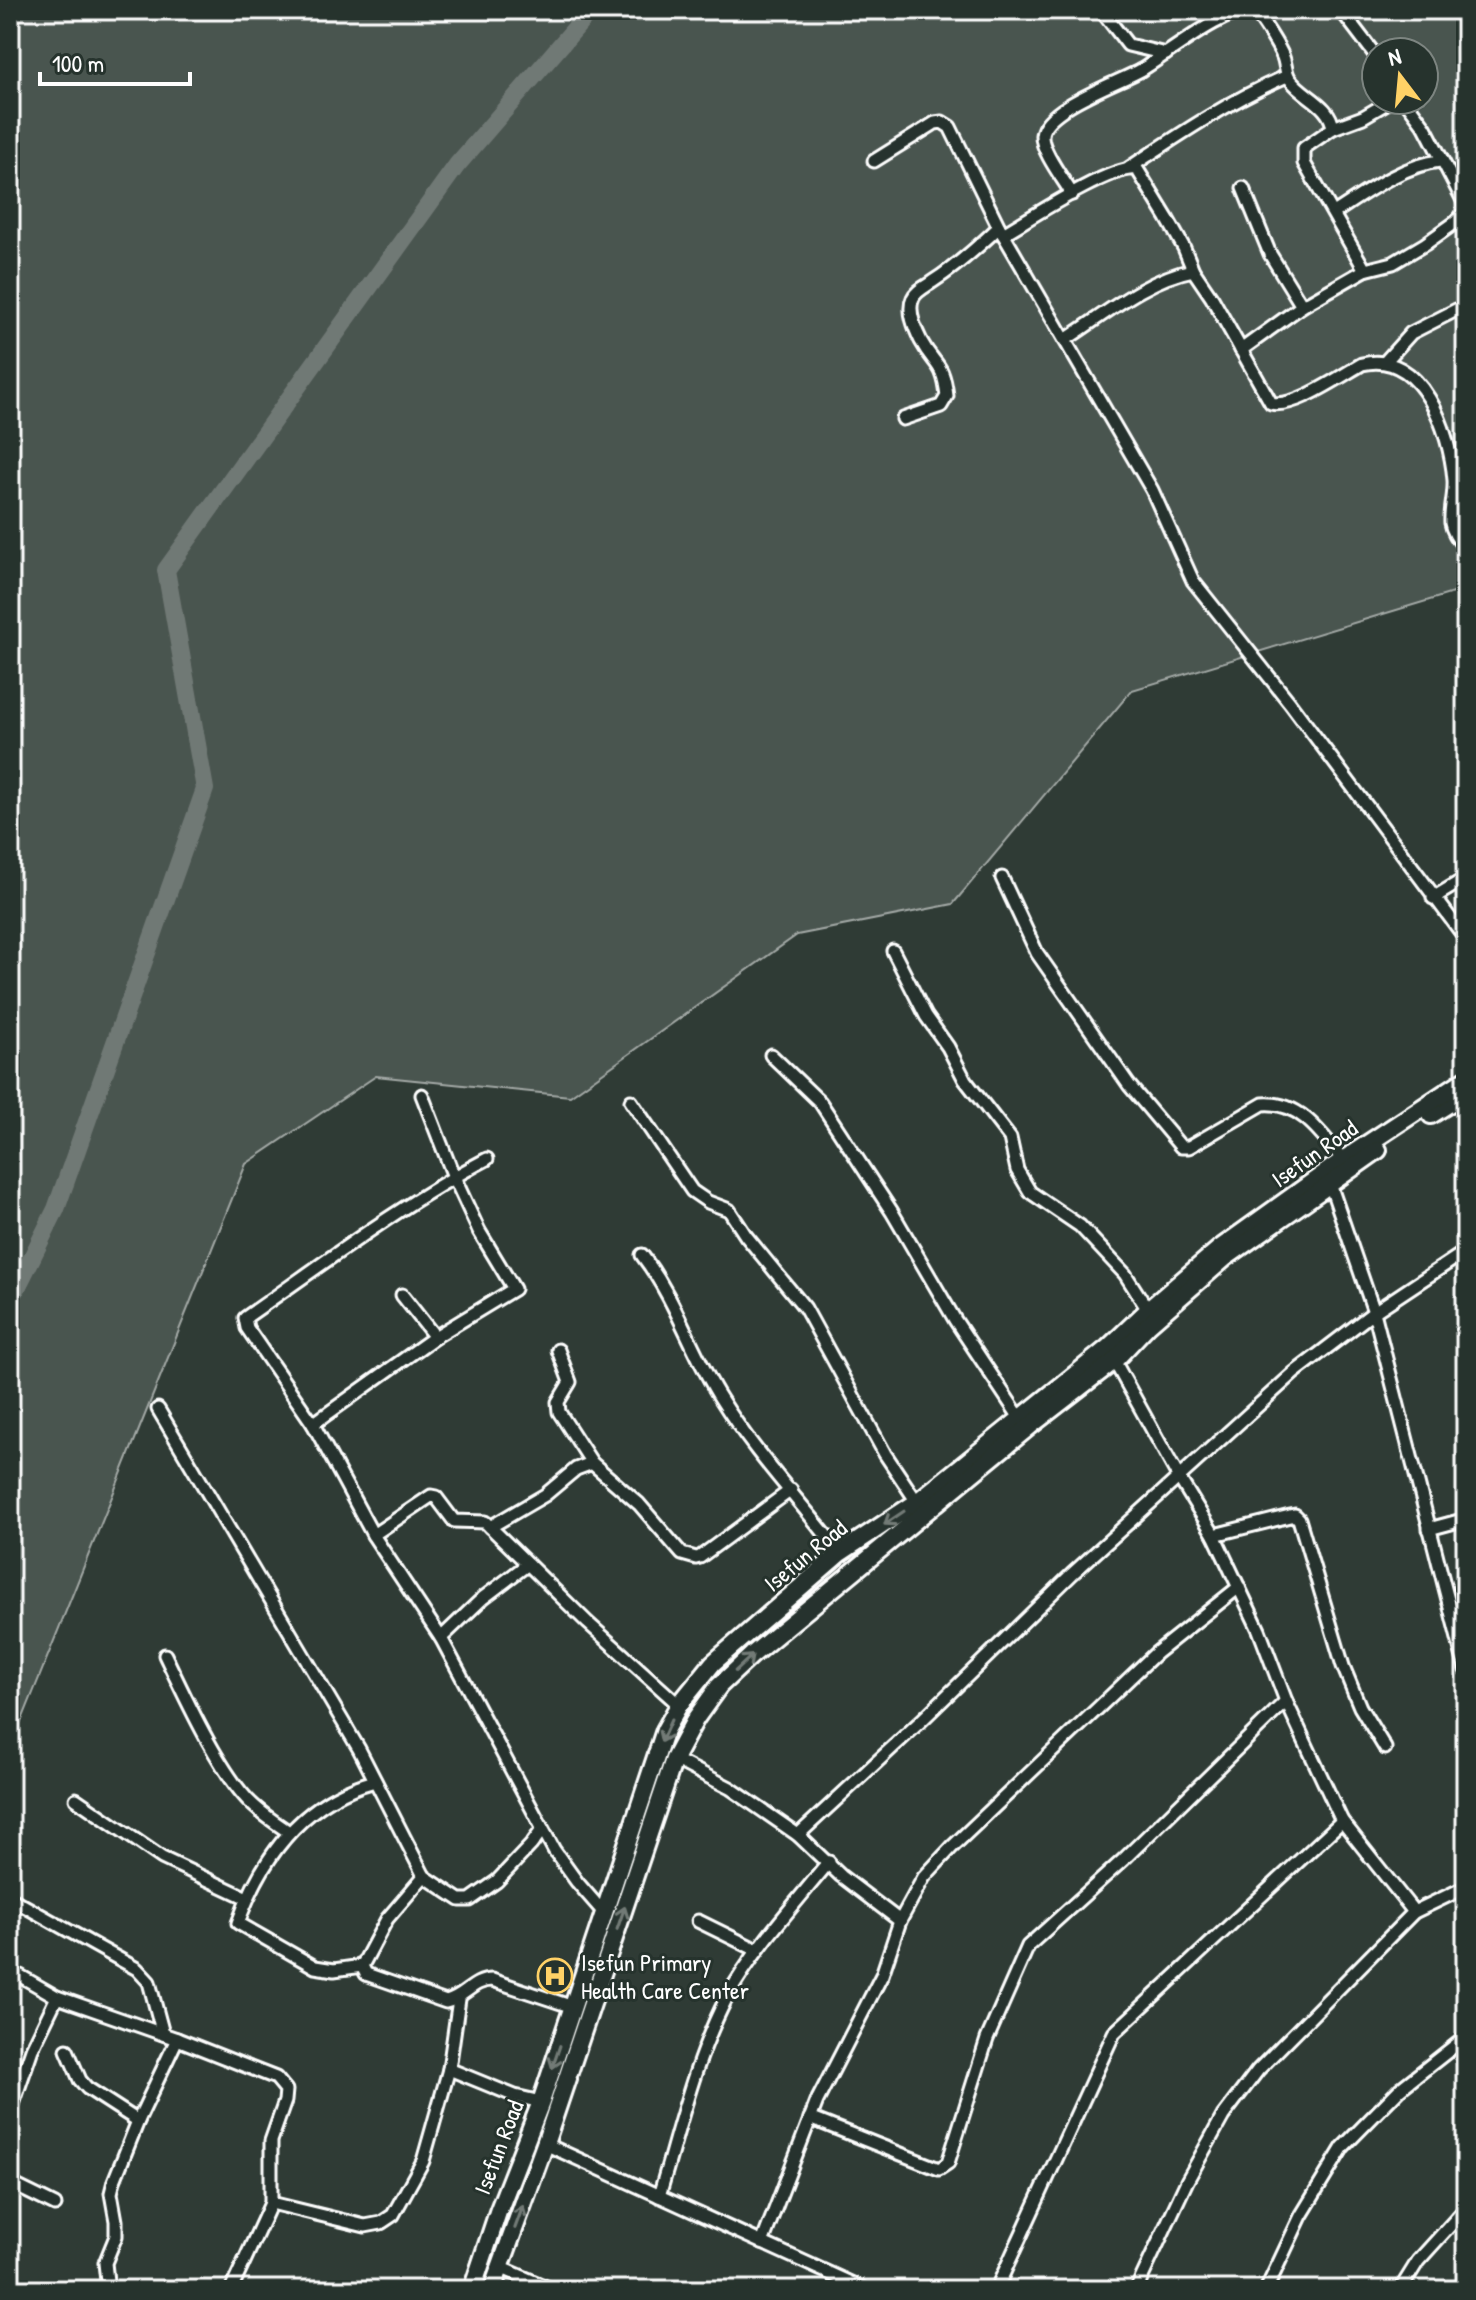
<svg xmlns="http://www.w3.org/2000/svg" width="1476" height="2300" viewBox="0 0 1476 2300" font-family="'Patrick Hand',sans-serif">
<rect width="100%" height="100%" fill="#2f3b35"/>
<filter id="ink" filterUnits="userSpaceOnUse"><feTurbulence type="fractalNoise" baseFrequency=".0125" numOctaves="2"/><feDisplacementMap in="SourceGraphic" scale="16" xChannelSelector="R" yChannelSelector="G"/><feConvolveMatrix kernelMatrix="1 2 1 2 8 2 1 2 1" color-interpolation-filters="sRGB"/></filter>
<g filter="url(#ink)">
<path fill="#4a544f" stroke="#a4aaa7" stroke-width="2" fill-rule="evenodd" d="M10,10H1466V589L1132,690L953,904L797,935L570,1096L376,1076L246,1164L22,1720L10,1737ZM1376,52H1424V100H1376Z"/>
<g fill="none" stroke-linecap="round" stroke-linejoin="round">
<path stroke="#707975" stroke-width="18" d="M10,1302L56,1209L205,789L166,570L457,165L591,10"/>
<g stroke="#fff" stroke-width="17">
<g id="street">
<path d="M1101,10L1128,45L1166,54"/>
<path d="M1341,10L1376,56"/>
<path d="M1405,100L1425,127L1466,206"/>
<path d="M1333,128L1363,117L1392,100"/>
<path d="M874,161L935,123L942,122L950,127L999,227"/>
<path d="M1129,168C1180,134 1231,100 1287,76"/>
<path d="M1243,188L1270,254L1302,306"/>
<path d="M1072,194C1064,180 1041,151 1042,135C1044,108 1120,82 1141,70C1163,58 1230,3 1253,12C1260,15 1280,49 1283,57C1286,64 1285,73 1290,79C1303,97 1330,104 1333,128L1304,148V163L1365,270"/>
<path d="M1334,213C1365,193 1403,165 1440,161"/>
<path d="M1003,234C1029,219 1111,165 1137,169L1167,218L1184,248L1193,270L1212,298L1271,403C1294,409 1341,376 1362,364C1422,349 1450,432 1454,480C1455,494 1450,509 1451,523C1453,534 1460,541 1466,550"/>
<path d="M1065,340C1104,315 1146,279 1193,270"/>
<path d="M1241,350L1302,306L1365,270L1393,263L1425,244L1456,222L1466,211"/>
<path d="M1385,362L1411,333L1466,305"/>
<path d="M903,419L941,406L947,396C943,361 935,367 921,341C915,329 907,311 913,298C916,291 925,287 932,282C957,266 977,248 999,227L1152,490L1193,581L1290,703L1466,939"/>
<path d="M1002,878L1037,953L1129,1085L1181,1147H1189L1263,1104C1300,1101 1322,1134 1343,1160"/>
<path d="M1433,898L1466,878"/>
<path d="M893,951L926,1016L948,1047L965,1080L1010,1138L1017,1170L1030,1192L1080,1226L1125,1274L1148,1310"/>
<path d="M771,1055L820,1102L892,1212L955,1320L1020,1418"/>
<path d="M631,1101L692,1191L708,1202L729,1210L746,1236L805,1308L885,1454L917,1502"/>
<path d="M487,1159C402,1204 324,1263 245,1318L247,1328L313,1424L373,1535L441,1638L554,1850L577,1882L604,1913"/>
<path d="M1330,1184L1374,1312L1466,1670"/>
<path d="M642,1255C677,1301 691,1352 721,1399C755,1454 801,1502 840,1553"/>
<path d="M402,1295L435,1337"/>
<path d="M558,1350L570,1382L558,1402L559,1412L592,1463L639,1504L682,1554L696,1558L700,1557L791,1490"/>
<path d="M1112,1357L1178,1476L1214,1535L1259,1630L1286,1701L1342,1821L1414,1912"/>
<path d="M158,1409L359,1749L424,1876L460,1900H470L497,1881L531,1845L542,1830"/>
<path d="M313,1424L435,1337L514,1289L479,1231L454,1177L422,1095"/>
<path d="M490,1527L545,1495L576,1469L592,1463"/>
<path d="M1429,1529L1466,1519"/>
<path d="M373,1535L431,1496L436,1497L454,1521L485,1522L588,1623L679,1705"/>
<path d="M1214,1535L1290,1516L1295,1515L1299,1519L1343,1666L1360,1707L1385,1748"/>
<path d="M441,1638L483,1598L528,1564"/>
<path d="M165,1655C184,1695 222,1778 254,1806C265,1816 277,1824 289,1832"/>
<path d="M674,1759L730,1788L798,1835L841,1876L900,1921"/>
<path d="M76,1799L162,1858L247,1898"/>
<path d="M798,1835L921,1721L1072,1574L1294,1373L1374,1312L1466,1251"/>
<path d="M424,1876L387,1919L362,1966L366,1974L446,2002C466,1997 472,1980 492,1980L573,2007"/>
<path d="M10,1898L137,1969L149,1982L163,2034"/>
<path d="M698,1921L757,1950"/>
<path d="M362,1966L334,1970L315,1967L238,1923C262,1856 304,1800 375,1781"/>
<path d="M10,1970L57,1997L177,2039L276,2078L286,2090L285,2101L271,2141V2203L231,2290"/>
<path d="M67,2050L80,2080L87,2088L138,2121"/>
<path d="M449,2069L515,2096L541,2102"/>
<path d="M10,2113L32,2049L57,1997"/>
<path d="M810,2118L939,2169L948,2163L987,2039L1028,1946L1123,1860L1286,1701"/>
<path d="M545,2144L866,2290"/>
<path d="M10,2183L55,2205"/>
<path d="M659,2196C679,2130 694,2061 726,1999C754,1949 793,1906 829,1862"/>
<path d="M271,2203L365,2226L381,2223L393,2215L423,2161L449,2069L459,1999"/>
<path d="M762,2243L817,2101L882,1975L900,1921L924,1877L952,1847L1156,1653L1239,1587"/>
<path d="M500,2267L553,2290"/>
<path d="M108,2290L105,2263L116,2236V2221L111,2193L114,2181L138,2121L177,2039"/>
<path d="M996,2290L1114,2033L1342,1821"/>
<path d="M1136,2290L1187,2181L1223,2116L1258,2070L1414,1912L1466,1887"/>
<path d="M1266,2290L1301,2216L1343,2147L1400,2089L1466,2037"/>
<path d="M1400,2290L1418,2261L1466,2208"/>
</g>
</g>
<g stroke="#fff" stroke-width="22">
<g id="secondary">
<path d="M1431,1115L1466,1093"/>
<path d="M472,2290L498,2212L541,2102L665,1730L679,1705L713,1663L840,1553L917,1502L1108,1348L1148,1310L1219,1249L1343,1160L1466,1079"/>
<path d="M492,2290L545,2144L674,1759L696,1718L719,1686L752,1655L1030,1426L1114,1361L1148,1325L1225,1258L1378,1150"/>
</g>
</g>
<use href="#street" stroke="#26332d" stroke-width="11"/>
<use href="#secondary" stroke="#26332d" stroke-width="16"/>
</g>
<defs><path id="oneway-shaft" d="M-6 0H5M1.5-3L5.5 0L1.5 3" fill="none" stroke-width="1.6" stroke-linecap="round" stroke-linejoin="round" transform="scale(2)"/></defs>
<g stroke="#727a76">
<use href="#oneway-shaft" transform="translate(894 1518) rotate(146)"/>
<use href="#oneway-shaft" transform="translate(744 1663) rotate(-43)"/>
<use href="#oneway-shaft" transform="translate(666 1731) rotate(114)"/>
<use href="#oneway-shaft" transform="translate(621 1918) rotate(-71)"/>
<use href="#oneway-shaft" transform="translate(556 2057) rotate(109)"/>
<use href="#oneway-shaft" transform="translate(519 2217) rotate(-70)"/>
</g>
</g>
<defs>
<g id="hospital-ring" transform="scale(1.8)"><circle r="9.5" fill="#26332d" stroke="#ffd166" stroke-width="1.5"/><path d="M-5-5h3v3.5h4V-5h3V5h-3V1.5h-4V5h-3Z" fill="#ffd166"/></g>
</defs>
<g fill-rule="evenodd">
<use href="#hospital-ring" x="555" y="1976"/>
</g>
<g text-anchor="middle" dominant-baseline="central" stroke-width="6" stroke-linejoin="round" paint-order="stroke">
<g font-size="24" fill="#fff" stroke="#26332d">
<text transform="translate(1314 1153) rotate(-35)">Isefun Road</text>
<text transform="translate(805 1555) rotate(-39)">Isefun Road</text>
<text transform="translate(498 2147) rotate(-69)">Isefun Road</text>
</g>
<g font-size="24" fill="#fff" stroke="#26332d" text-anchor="start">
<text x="581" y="1962">Isefun Primary<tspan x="581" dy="28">Health Care Center</tspan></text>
</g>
</g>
<rect width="1476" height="2300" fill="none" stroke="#26332d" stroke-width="40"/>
<rect x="20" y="20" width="1436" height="2260" fill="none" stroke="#fff" stroke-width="3" filter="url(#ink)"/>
<g transform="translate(1400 76) rotate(344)"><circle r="38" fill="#26332d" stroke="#7d8581" stroke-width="2"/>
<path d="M0-6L14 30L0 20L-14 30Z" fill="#ffd166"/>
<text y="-12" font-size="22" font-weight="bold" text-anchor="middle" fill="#ffffff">N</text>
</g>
<path d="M40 72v12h150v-12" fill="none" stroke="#ffffff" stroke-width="4"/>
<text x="52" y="72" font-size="24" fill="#ffffff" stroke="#26332d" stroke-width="6" paint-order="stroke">100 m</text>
</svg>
